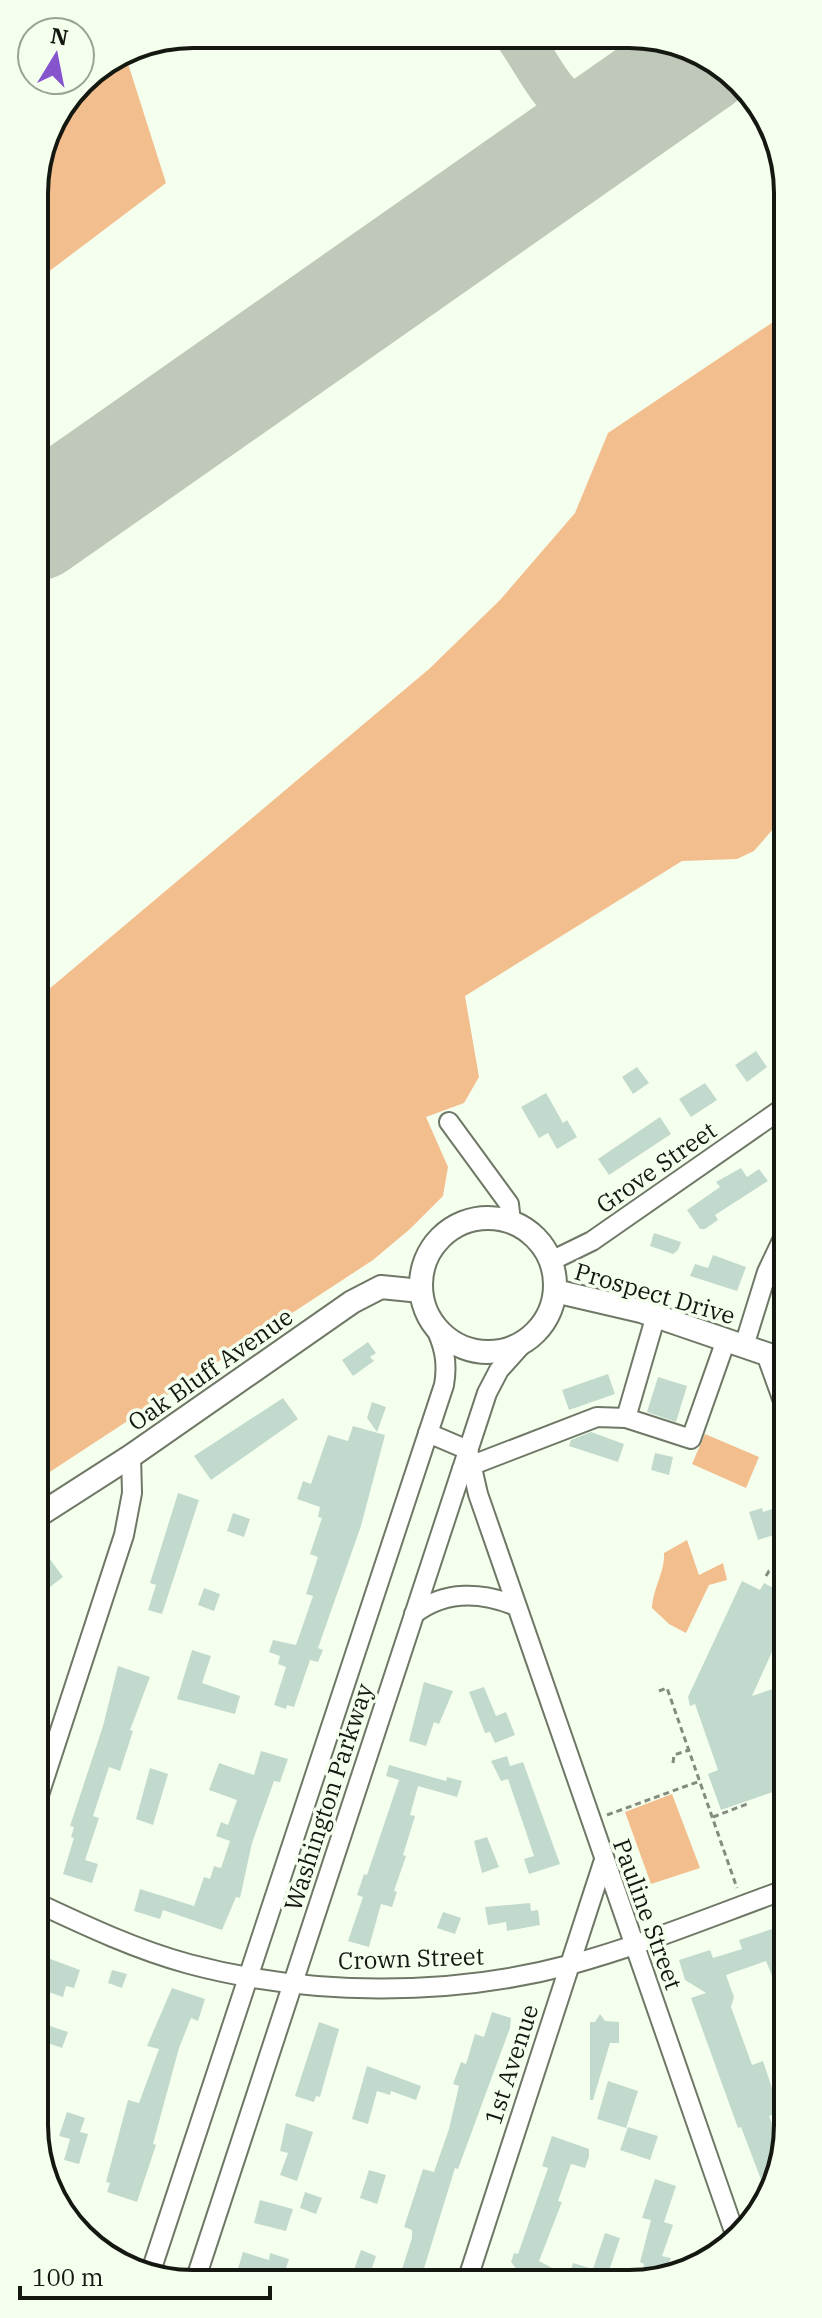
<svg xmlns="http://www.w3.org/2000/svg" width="822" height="2318" viewBox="0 0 822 2318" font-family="'IBM Plex Serif',serif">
<rect width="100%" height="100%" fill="#f5ffee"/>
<g fill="#f3be8d">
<path d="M124,51L166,183L35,282C34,208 28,129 88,74C97,65 113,58 124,51Z"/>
<path d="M785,314V815L754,851L737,859L682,861L465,996L479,1077L464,1103L426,1117L448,1167L443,1196L410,1229L373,1260L36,1481V1000L429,669L500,600L575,513L608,433Z"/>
<path d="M705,1434L759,1457L746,1488L692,1464Z"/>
<path d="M687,1540L699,1575L723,1563L727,1580L709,1585L686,1633L669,1624L652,1608C653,1588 665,1572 664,1553Z"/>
<path d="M672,1794L700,1868L651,1884L625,1812Z"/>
</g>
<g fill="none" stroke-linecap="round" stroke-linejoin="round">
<g stroke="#c0c8ba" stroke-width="46">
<path d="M518,36C550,82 560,125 624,112"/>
<path d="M554,161C567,140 574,122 561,99"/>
</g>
<path stroke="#c0c8ba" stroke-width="112" d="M35,525L700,59"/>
</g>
<g fill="#c2dace">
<path d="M756,1051L767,1067L747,1082L735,1065Z"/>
<path d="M637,1067L649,1083L633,1094L622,1077Z"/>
<path d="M705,1083L717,1100L691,1117L679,1099Z"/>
<path d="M546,1093L563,1123L567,1120L577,1137L557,1149L548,1133L539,1138L521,1107Z"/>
<path d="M660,1117L671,1134L609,1175L598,1159Z"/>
<path d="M741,1168L747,1177L759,1169L768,1181L715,1215L718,1220L705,1229H700L687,1210L720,1187L716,1182Z"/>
<path d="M654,1233L681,1242L678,1250L673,1254L650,1246Z"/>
<path d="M713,1255L746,1267L737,1291L690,1276L695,1264L708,1268Z"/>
<path d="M368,1342L376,1353L370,1357L374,1361L353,1376L342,1360Z"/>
<path d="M608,1374L615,1394L569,1410L562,1390Z"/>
<path d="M658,1377L687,1386L676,1422L647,1412Z"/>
<path d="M283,1398L298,1419L211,1480L194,1456Z"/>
<path d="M372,1402L386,1407L377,1432L367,1418Z"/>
<path d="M353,1426L385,1435L361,1526L318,1648L323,1650L318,1662L310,1660L294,1707L287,1705L286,1709L274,1705L286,1667L278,1664L280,1656L269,1652L273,1640L296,1645L313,1596L306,1594L318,1557L310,1554L322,1518L318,1517L320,1507L297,1499L303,1481L311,1484L328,1435L348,1441Z"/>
<path d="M591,1432L624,1444L618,1462L569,1446L571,1440Z"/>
<path d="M655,1453L673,1457L669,1475L651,1470Z"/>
<path d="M178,1493L199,1500L162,1614L148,1610L156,1585L150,1583Z"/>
<path d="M762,1508L763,1512L775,1508L783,1532L758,1540L749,1512Z"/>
<path d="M233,1513L250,1519L244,1537L227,1531Z"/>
<path d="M47,1555L63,1577L46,1590L36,1577V1562Z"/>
<path d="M742,1581L760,1590L764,1583L787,1595V1619L752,1696L787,1684V1787L721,1810L708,1774L718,1770L695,1704L690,1706L688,1697Z"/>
<path d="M204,1588L220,1594L214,1611L198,1605Z"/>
<path d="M192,1650L211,1656L202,1683L240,1696L235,1714L177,1699Z"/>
<path d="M118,1666L150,1677L130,1730L133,1731L120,1771L109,1767L93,1816L99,1818L85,1860L98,1864L92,1883L63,1874L74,1838L71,1837L74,1827L70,1826L103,1726Z"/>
<path d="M424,1682L453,1691L439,1724L434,1722L426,1746L409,1741Z"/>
<path d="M484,1687L496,1716L506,1712L515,1735L495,1743L490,1732L485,1733L469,1692Z"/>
<path d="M261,1751L288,1759L280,1782L274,1781L252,1843L240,1898L236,1897L222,1930L163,1910L160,1919L134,1911L140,1889L194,1906L204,1877L210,1879L214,1866L221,1868L230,1841L216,1836L221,1822L228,1825L237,1800L209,1790L219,1763L254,1775Z"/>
<path d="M507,1756L510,1766L523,1762L560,1864L529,1874L524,1859L534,1856L526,1832L508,1779L501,1781L491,1761Z"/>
<path d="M389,1765L446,1781L447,1777L462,1781L457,1797L418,1786L410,1815L415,1816L403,1855L406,1856L394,1891L397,1892L392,1907L381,1904L369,1947L348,1941L363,1897L357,1895L364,1874L367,1875L399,1780L386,1776Z"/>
<path d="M150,1768L168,1774L153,1825L136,1819Z"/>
<path d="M487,1837L499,1867L482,1873L474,1841Z"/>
<path d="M530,1903L531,1911L538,1910L540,1925L507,1931L506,1922L488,1925L485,1907Z"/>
<path d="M443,1912L461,1918L455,1934L437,1928Z"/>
<path d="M787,1924L788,2016L766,1961L726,1975L734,1997L731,2007L752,2065L763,2061L780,2112L769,2116L782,2148L765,2190L741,2127L738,2128L691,1998L706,1993L685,1980L679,1960L710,1950L713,1958L742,1949L739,1940Z"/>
<path d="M37,1954L80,1970L74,1988L66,1986L63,1997L37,1988Z"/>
<path d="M112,1970L127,1974L122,1988L108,1983Z"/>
<path d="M172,1988L205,1999L198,2021L191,2018L179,2048L153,2144L156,2145L137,2202L107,2192L110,2183L106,2182L128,2100L139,2103L159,2049L147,2046Z"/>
<path d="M492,2012L511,2018L510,2028L458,2169L455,2168L422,2275L402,2269L412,2238V2230L404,2227L423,2169L434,2172L449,2129L459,2086L453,2084L461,2062L466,2064L475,2034L484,2037Z"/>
<path d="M600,2014L605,2021L619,2022V2043H610L593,2100H590V2022H595Z"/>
<path d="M319,2022L339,2029L320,2097L316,2096L314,2102L295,2096Z"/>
<path d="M50,2026L68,2032L62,2048L45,2042Z"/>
<path d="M367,2066L421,2086L416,2100L391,2091L390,2095L377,2091L368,2124L352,2119Z"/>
<path d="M608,2081L638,2091L626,2128L597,2119Z"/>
<path d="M67,2112L85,2118L80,2132L88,2134L79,2164L64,2160L70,2139L59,2136Z"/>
<path d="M286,2123L313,2132L297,2181L280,2175L288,2153L280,2151Z"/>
<path d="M628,2127L658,2136L650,2160L620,2150Z"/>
<path d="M552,2136L589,2149V2157L585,2168L571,2164L558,2201L562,2202L539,2261L569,2277L573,2263L593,2269L605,2233L620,2238L608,2274L620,2281H526L511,2262L514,2253L518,2254L548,2168L542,2166Z"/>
<path d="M369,2170L386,2175L377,2204L360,2198Z"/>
<path d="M655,2179L676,2186L664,2222L673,2225L662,2256L671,2258L665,2276L643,2269L644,2264L640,2262L651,2220L642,2218Z"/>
<path d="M305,2192L322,2198L316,2214L300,2208Z"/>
<path d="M260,2200L293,2209L286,2231L254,2223Z"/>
<path d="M361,2250L376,2256L368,2281H350Z"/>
<path d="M243,2252L269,2260L270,2253L289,2259L283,2278L267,2273L264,2281L235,2279Z"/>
</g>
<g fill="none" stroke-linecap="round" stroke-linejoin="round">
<g stroke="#6f7866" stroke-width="22">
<g id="minor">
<path d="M449,1122L509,1204L511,1222"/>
<path d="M551,1261L592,1241L786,1106"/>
<path d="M744,1346L767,1272L786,1232"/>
<path d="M766,1354L787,1412"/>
<path d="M626,1418L656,1315"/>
<path d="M428,1433L468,1450L478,1494L736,2237"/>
<path d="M462,1469L597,1417L626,1418L691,1439L726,1340"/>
<path d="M414,1614C445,1590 482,1592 516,1606"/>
<path d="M37,1801L124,1535L132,1493L131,1456"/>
<path d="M37,1903C86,1926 137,1950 189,1964C309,1996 449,1997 569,1965C643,1945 715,1915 787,1889"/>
<path d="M150,2274L444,1385C448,1362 444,1345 434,1325"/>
<path d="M195,2281L487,1393L499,1370L527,1339"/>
<path d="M467,2281L603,1863"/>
</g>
</g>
<g stroke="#6f7866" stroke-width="26">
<g id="major">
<circle cx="488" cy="1285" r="67"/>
<path d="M555,1291L641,1311L787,1361"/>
<path d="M36,1517L131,1456L352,1302L381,1287L421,1291"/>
</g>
</g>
<g stroke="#848b7f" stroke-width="3" stroke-dasharray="6 4" stroke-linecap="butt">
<path d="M766,1576L769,1571L787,1564"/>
<path d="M659,1691L667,1688L737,1888"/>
<path d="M673,1763L674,1755L689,1750"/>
<path d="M607,1815L700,1781"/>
<path d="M713,1817L747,1804"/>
</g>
<use href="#minor" stroke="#fff" stroke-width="18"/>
<use href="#major" stroke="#fff" stroke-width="22"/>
</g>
<g text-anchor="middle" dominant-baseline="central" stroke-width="7" stroke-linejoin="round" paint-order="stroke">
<g font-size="24" fill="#141811" stroke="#f5ffee">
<text transform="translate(656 1167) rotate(-35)">Grove Street</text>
<text transform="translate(655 1293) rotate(16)">Prospect Drive</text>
<text transform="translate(210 1369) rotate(-35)">Oak Bluff Avenue</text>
<text transform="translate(328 1797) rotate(-72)">Washington Parkway</text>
<text transform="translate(648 1914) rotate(70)">Pauline Street</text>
<text transform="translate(411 1958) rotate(-2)">Crown Street</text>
<text transform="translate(511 2064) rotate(-72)">1st Avenue</text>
</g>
</g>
<path d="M0 0H822V2318H0ZM193 48H629A145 145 0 0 1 774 193V2125A145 145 0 0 1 629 2270H193A145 145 0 0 1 48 2125V193A145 145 0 0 1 193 48Z" fill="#f5ffee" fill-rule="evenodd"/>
<path fill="none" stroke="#141811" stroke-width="4" d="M193 48H629A145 145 0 0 1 774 193V2125A145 145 0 0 1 629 2270H193A145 145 0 0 1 48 2125V193A145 145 0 0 1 193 48Z"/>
<g transform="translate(56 56) rotate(10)"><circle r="38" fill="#f5ffee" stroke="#9ba396" stroke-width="2"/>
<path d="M0-6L14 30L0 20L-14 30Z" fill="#8655cd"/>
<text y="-12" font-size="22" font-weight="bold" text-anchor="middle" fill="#141811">N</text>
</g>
<path d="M20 2286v12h250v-12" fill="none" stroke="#141811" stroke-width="4"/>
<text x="32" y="2286" font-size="24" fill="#141811" stroke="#f5ffee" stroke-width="6" paint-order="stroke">100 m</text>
</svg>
